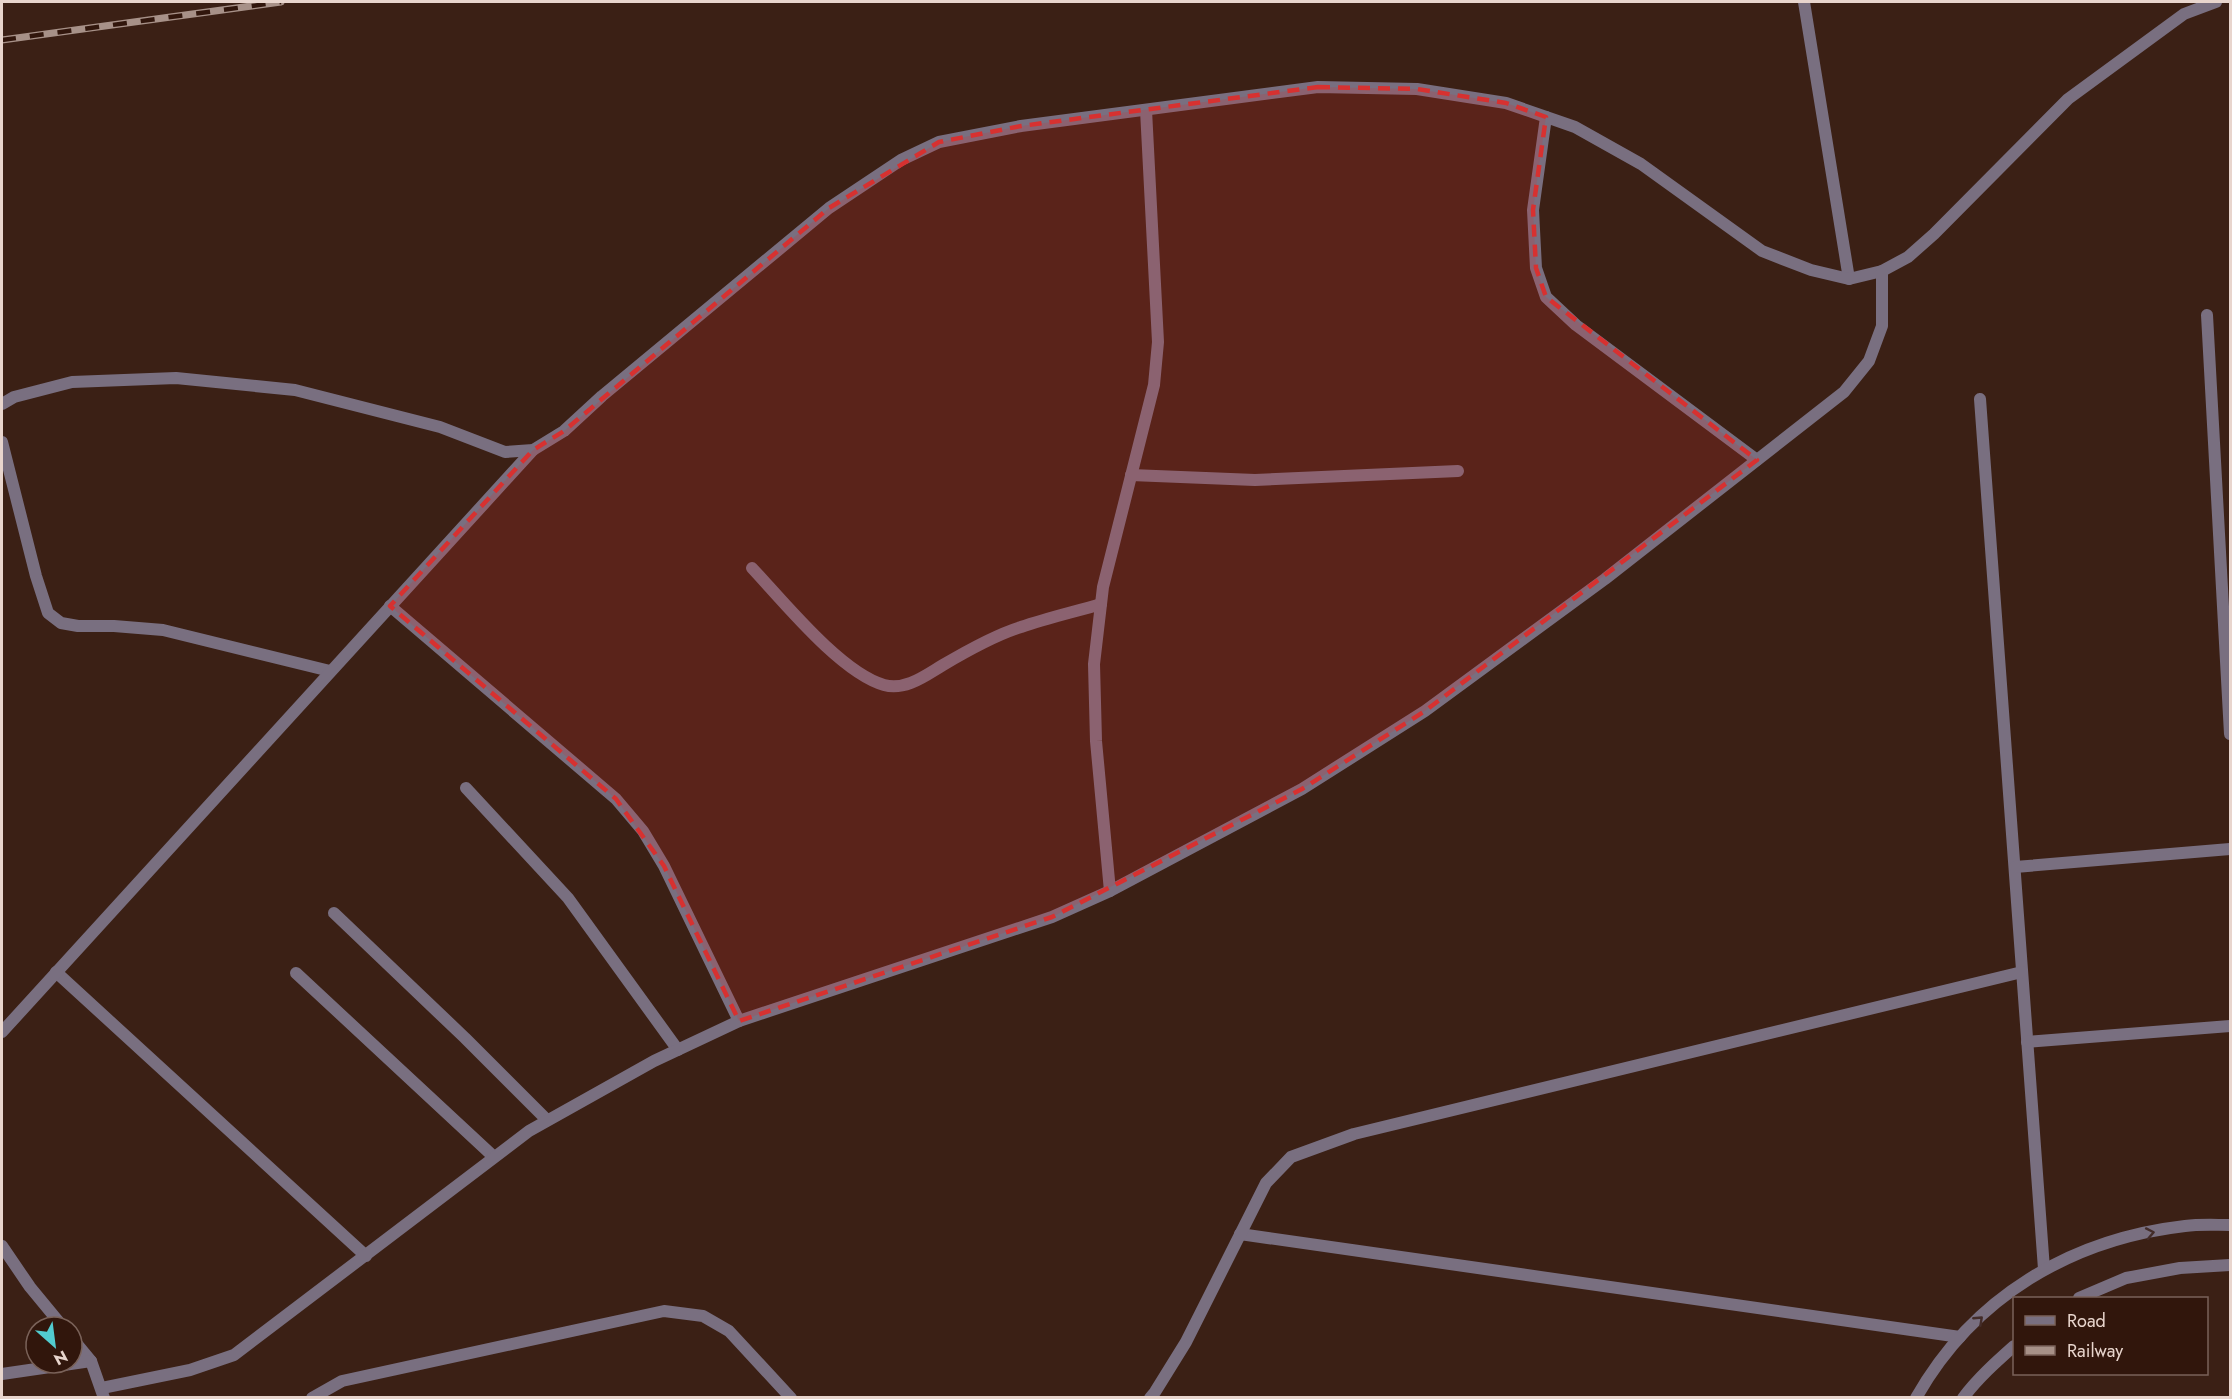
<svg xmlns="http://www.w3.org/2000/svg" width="2232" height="1399" viewBox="0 0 2232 1399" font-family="Jost,sans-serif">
<rect width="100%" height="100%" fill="#3b2015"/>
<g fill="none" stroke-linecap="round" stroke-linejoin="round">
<g stroke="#796f80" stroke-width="12">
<path d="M1804,2L1849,279"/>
<path d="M1546,117L1533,210L1536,268L1546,297L1576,325L1757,460"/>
<path d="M2207,315L2230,734"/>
<path d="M1980,399L2044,1269"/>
<path d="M2,404L14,397L72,382L176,378L295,390L440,427L505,452L533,450L564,431L602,396L829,208L901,160L939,142L1021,126L1318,87L1417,89L1506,103L1575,127L1641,164L1762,251L1811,270L1849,279L1882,271L1908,257L1934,234L2068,99L2184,14L2216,2"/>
<path d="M2,442L36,576L48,613L61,623L78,626H114L163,630L330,671"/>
<path d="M1131,475L1255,480L1458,471"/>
<path d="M752,568C783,601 841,673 884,685C906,691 926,675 943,665C965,652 998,634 1021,627C1047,618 1074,612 1101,604"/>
<path d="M390,606L616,799L643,831L664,866L739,1021"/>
<path d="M466,788L568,898L678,1050"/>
<path d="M2015,867L2230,849"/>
<path d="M1110,891L1096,741L1094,664L1103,587L1154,385L1158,342L1146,110"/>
<path d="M334,913L465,1038L547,1120"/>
<path d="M56,972L366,1256"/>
<path d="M296,973L494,1157"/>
<path d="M2,1032L533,450"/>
<path d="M2027,1042L2230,1026"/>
<path d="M1240,1234L1960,1337"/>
<path d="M2,1246L30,1287L63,1327"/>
<path d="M2079,1298L2126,1278L2180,1268L2230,1265"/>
<path d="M72,1338L91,1361L104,1398"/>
<path d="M2,1374L91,1361"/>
<path d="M102,1388L190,1370L234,1355L529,1131L654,1061L739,1021L1052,917L1110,891L1302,789L1425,711L1605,579L1844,392L1869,361L1882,326V271"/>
<path d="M312,1398L342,1381L664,1311L703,1316L729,1331L791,1398"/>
<path d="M1150,1398L1155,1392L1186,1342L1266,1183L1291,1157L1354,1134L2022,972"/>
<path d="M1916,1398C1973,1297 2071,1239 2185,1226C2200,1224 2215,1225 2230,1225"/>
<path d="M1963,1398C1978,1378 1996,1362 2014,1346"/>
</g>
<g stroke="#a79188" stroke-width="7">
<path id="rail" d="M2,40L281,2"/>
</g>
<use href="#rail" stroke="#31160c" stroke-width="4.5" stroke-dasharray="14" stroke-linecap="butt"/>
</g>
<defs><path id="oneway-chevron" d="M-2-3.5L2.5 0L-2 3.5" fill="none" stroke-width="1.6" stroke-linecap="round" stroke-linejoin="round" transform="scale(1.5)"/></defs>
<g stroke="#432c29">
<use href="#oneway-chevron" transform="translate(2150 1233) rotate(-11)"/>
<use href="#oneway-chevron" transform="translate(1979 1320) rotate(-43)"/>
</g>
<path fill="#d73130" fill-opacity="0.2" stroke="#d73130" stroke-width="4.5" stroke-dasharray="12 8" stroke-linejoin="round" d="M1318,87L1417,89L1506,103L1546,117L1533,210L1536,268L1546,297L1757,460L1425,711L1302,789L1052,917L739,1021L664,866L616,799L390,606L533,450L564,431L829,208L939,142L1021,126Z"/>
<rect width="2232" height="1399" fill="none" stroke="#e8d5cd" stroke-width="6"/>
<rect x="2013" y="1297" width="195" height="78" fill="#31160c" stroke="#7a6259" stroke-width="1.5"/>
<rect x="2025" y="1316" width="30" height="9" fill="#796f80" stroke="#7a6259" stroke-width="1.5"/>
<text x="2067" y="1327" font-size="18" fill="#e8d5cd">Road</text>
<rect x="2025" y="1346" width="30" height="9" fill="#a79188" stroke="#7a6259" stroke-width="1.5"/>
<text x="2067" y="1357" font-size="18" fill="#e8d5cd">Railway</text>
<g transform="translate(54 1345) rotate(152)"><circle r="28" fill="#31160c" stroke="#7a6259" stroke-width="1.5"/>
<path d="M0-4.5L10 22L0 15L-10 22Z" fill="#52ccd0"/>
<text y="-9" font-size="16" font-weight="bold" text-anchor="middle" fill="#e8d5cd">N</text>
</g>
</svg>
